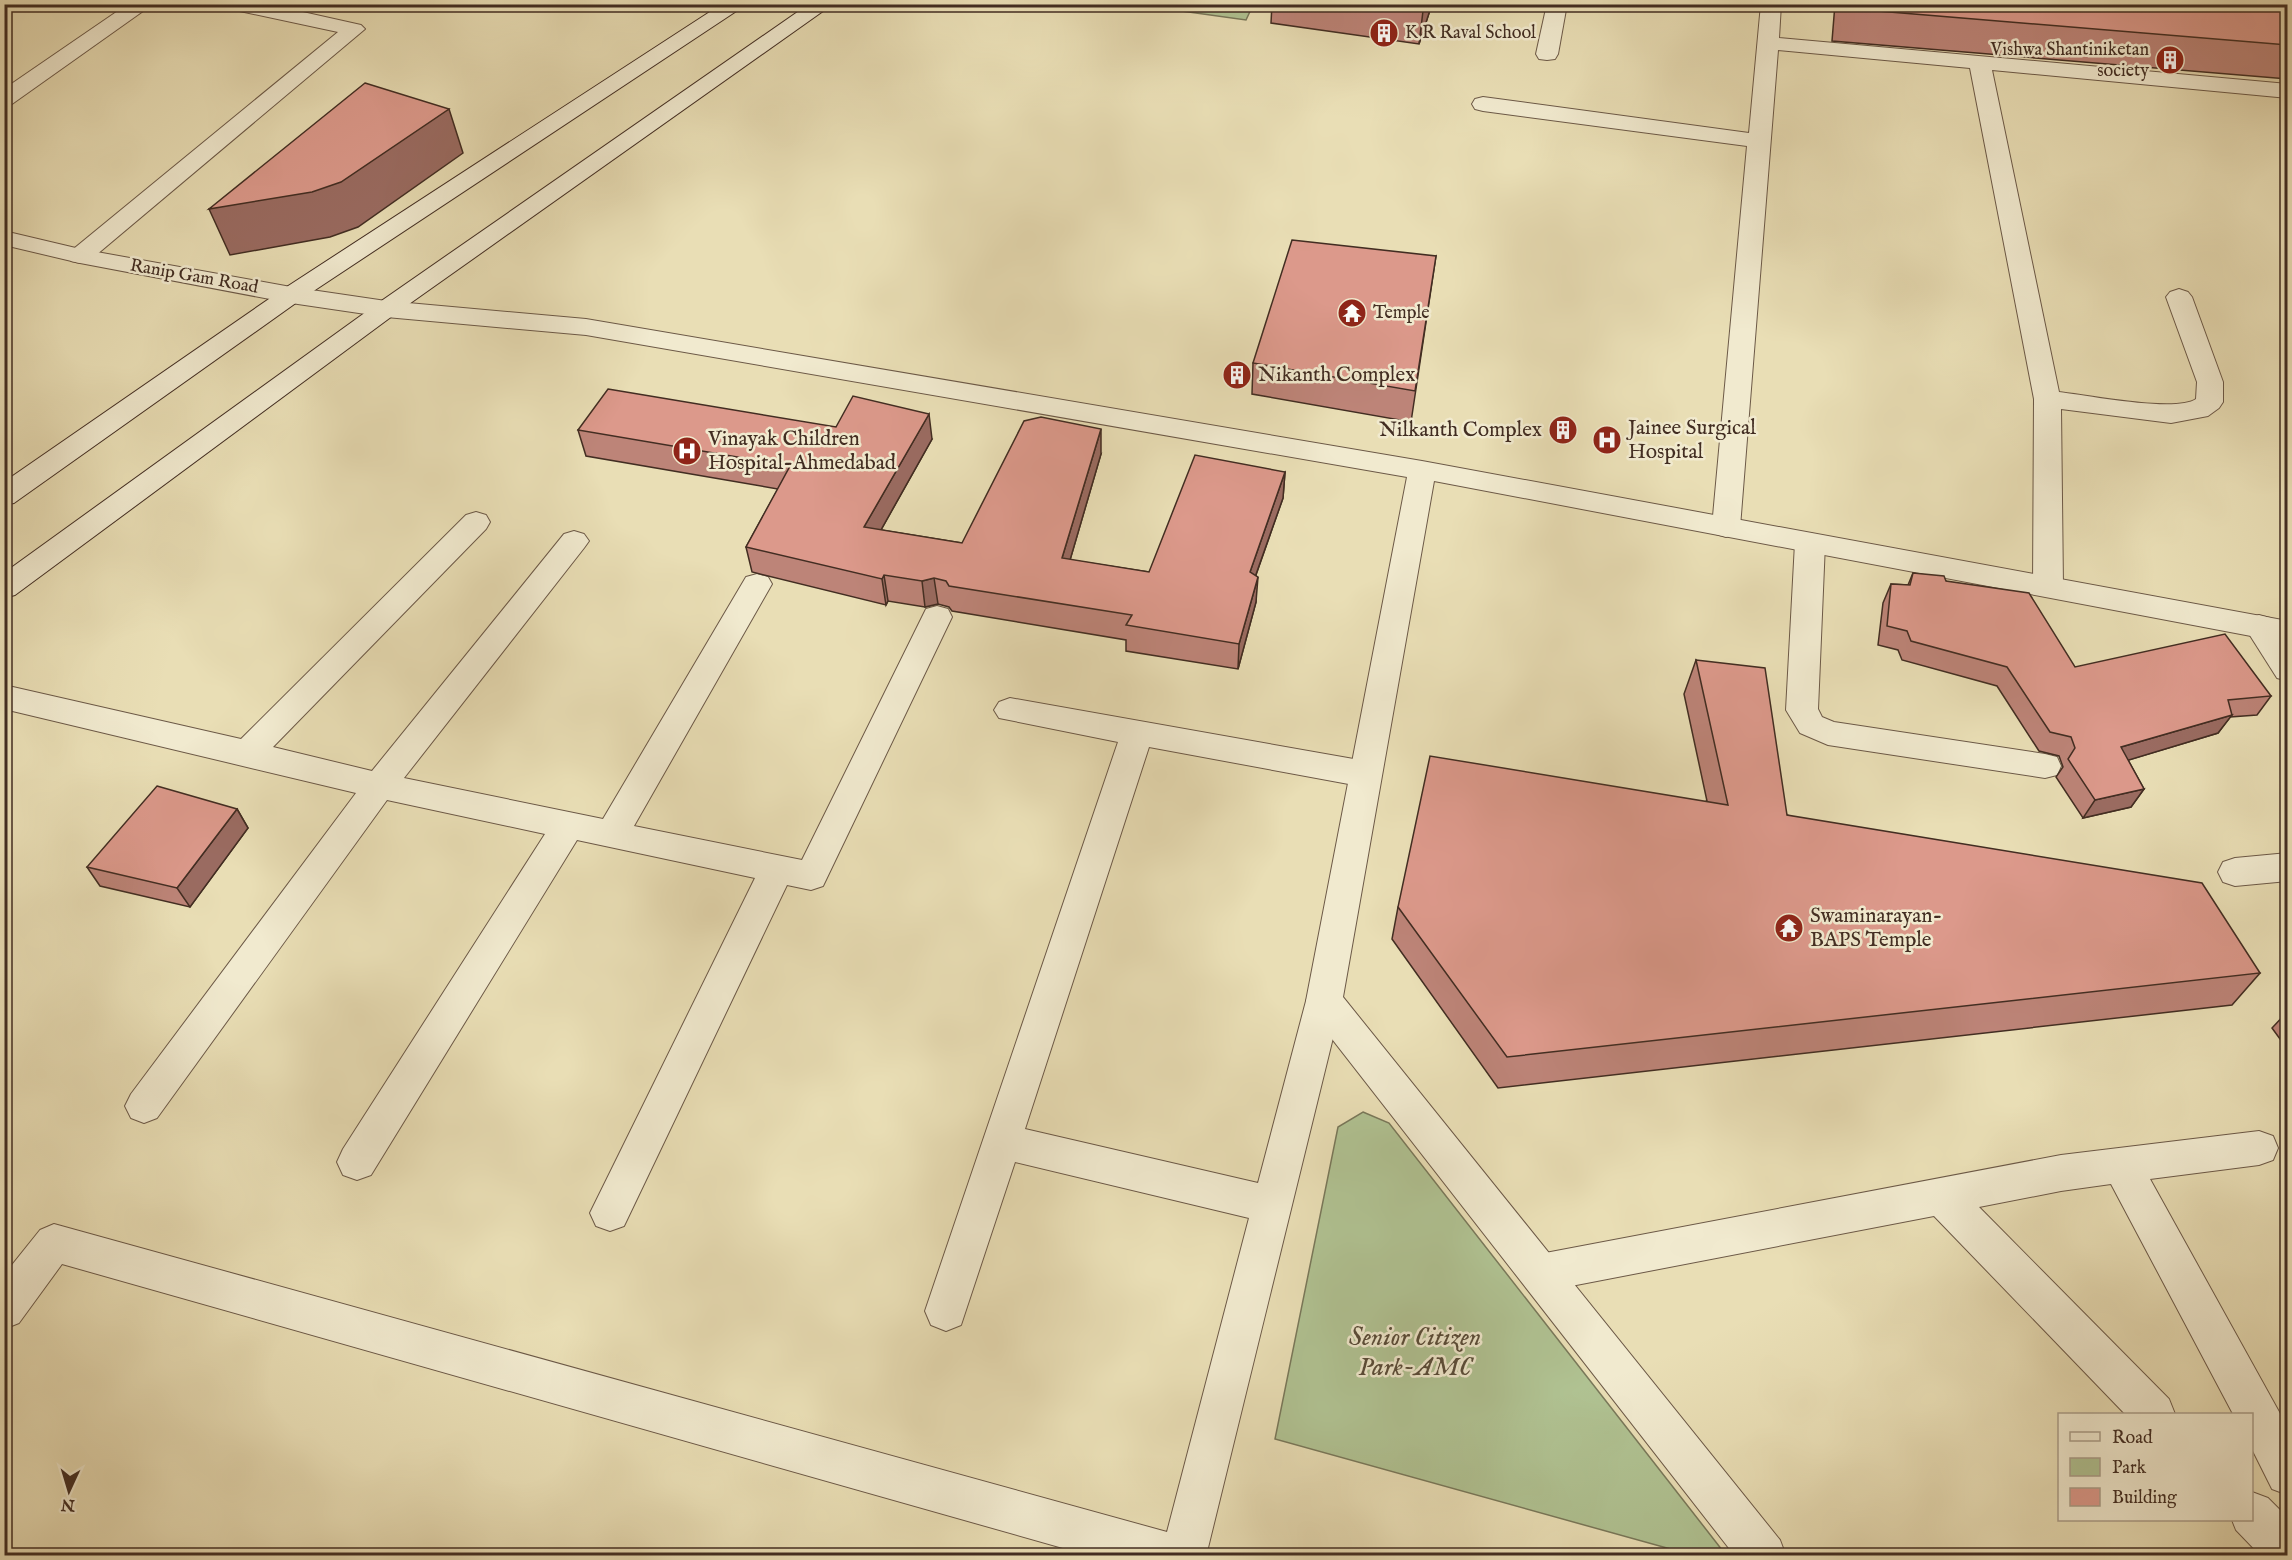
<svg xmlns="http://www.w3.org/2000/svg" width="2292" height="1560" viewBox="0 0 2292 1560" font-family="'IM FELL English',serif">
<rect width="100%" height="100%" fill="#e9deb5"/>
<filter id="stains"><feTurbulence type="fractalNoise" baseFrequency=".00333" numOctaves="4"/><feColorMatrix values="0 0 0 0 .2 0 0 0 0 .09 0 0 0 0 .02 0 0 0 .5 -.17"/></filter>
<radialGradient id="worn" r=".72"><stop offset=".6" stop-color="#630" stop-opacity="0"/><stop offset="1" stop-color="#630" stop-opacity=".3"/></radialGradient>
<g fill="#b0c292" stroke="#79785a" stroke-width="1.5">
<path d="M1138,5H1253L1246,20Z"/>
<path d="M1363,1112L1389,1123L1726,1555H1692L1275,1439L1338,1127Z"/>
</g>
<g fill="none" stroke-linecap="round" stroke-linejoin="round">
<g stroke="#6c5947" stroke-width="2">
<g id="minor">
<path d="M128,4H153L12,104L4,106V89Z"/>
<path d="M225,4H267L361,25L365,29L89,261L80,263L71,261L68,256L71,251L338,32L235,10L228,8Z"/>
<path d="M1547,4H1567L1558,54L1555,59L1547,60L1539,59L1536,54Z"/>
<path d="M1761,4H1781L1779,38L2288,84V98L1992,70L2059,392C2086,395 2176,413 2196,399L2197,382L2166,297L2170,292L2179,289L2188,292L2192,297L2223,382V402L2219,408L2208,416L2171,423L2061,409L2063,587L2059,594L2048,597L2037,594L2033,587L2034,399L1970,68L1778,50L1740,527L1736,534L1726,537L1716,534L1712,527L1747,146L1483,111L1475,109L1472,104L1475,99L1483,97L1749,133Z"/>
<path d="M476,512L486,515L490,522L486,529L273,747L372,771L564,534L574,531L584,534L589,541L584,548L404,778L603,819L746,577L757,574L768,577L772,584L634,826L802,860L926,609L937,606L948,609L952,617L823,886L811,890L787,885L624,1226L610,1231L596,1226L590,1213L755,878L577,840L371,1175L357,1180L343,1175L337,1162L343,1149L545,834L387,800L157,1118L144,1123L131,1118L125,1106L131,1094L356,793L4,709V685L241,739L466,515Z"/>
<path d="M1810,533L1820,536L1825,543L1818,709L1822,717L1834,722L2045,754L2057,757L2061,766L2057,775L2045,778L1828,745L1800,733L1786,710L1795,543L1800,536Z"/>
<path d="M2259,615L2270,618L2288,645V681L2277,678L2244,626L2248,618Z"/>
<path d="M1010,698L1365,761L1377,765L1381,774L1377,783L1365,787L1149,747L1025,1129L1258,1183L1306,1001L1311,990L1324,986L1337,990L1342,1001L1206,1556H1091L62,1264L19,1323L4,1329V1275L40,1230L54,1224L1167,1532L1249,1218L1015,1162L961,1325L946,1331L931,1325L925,1311L1118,742L999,718L994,710L999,702Z"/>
<path d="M2288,853V881L2235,886L2223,882L2218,872L2223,862L2235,858Z"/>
<path d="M2259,1131L2273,1136L2278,1148L2273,1160L2259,1165L2150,1179L2288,1428V1495L2272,1489L2252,1449V1414H2233L2111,1184L2061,1191L1979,1207L2169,1399L2175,1414H2125L1934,1216L1540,1292L1526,1287L1520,1273L1526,1259L1540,1254L2061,1155Z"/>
<path d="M2252,1492L2268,1498L2288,1518V1556H2261L2236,1530L2232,1520H2252Z"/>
</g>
</g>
<g stroke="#6c5947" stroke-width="2">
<path id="tertiary" d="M4,231L80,249L291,287L386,301L586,319L1422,461L2288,621V643L1434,481L1343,997L1780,1540L1786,1556H1735L1311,1012L1306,1001L1407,477L586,335L386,317L291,303L80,263L4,245Z"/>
</g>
<g stroke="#422d22" stroke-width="2">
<g id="secondary">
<path d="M722,4H747L300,300L14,503L4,505V482L282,290Z"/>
<path d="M809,4H833L395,314L15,595L4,598V573L377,304Z"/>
</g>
</g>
<use href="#minor" fill="#f1eacf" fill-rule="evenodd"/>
<use href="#tertiary" fill="#f1eacf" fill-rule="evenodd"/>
<use href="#secondary" fill="#f1eacf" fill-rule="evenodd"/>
</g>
<g fill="#bd8478" stroke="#422d22" stroke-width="1.5">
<path d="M1272,4H1432L1419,44L1271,23Z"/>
<path d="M1835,4H2288V79L1832,41Z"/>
<path d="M1436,256L1411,422L1252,394L1253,363Z"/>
<path d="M836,427L932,439L881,530L962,543L1101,454L1070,560L1149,572L1285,472L1283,498L1256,575V602L1238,669L1126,651V640L952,611L949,607L938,604L925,607L888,601L886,605L752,572L746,547L778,489L586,456L578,430Z"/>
<path d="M1913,573L1946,581L2075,667L2271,696L2257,715L2230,717L2218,733L2128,760L2144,789L2131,807L2083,818L2056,777L2063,767L2059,756L2039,751L1997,686L1902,660L1898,650L1878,645L1883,603L1891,584L1908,585Z"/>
<path d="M1696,660L1787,815L2260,973L2232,1005L1498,1088L1392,939L1398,907L1707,801L1684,694Z"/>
<path d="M237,809L248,828L190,907L100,886L87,867Z"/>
<path d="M2288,1011V1050L2272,1028Z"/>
</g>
<g fill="#9a6b61" stroke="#422d22" stroke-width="1.5">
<path d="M1426,4H1432L1419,44L1423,11Z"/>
<path d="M449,109L463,153L358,227L330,237L230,255L209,209Z"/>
<path d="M929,414L932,439L868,553L864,527Z"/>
<path d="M1101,429V454L1063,584L1062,558Z"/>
<path d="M1285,472L1283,498L1248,597L1250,572Z"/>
<path d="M884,575L888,601L886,605L882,579Z"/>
<path d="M1258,577L1256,602L1238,669L1239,644Z"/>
<path d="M934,578L938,604L925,607L922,581Z"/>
<path d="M2232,715L2218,733L2109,766L2121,747Z"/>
<path d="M2144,789L2131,807L2083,818L2095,800Z"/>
<path d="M237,809L248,828L190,907L177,888Z"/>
</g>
<g fill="#dc998b" stroke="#422d22" stroke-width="1.5">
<path d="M1375,4H1426L1423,11Z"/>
<path d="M1842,4H2288V45L1842,8Z"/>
<path d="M365,83L449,109L341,182L312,192L209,209Z"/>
<path d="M1292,240L1436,256L1415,391L1253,363Z"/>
<path d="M608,389L836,427L853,396L929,414L864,527L962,543L1024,421L1041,417L1101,429L1062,558L1149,572L1195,455L1285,472L1250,572L1258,577L1239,644L1126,625L1132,615L949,586L946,581L934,578L922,581L884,575L882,579L746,547L790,466L578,430Z"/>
<path d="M1913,573L1944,576L1946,581L2029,593L2075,667L2225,634L2271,696L2228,700L2232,715L2121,747L2144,789L2095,800L2068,759L2075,748L2071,737L2050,732L2007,667L1911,641L1907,631L1887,626L1891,584L1910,585Z"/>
<path d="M1696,660L1765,668L1787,815L2202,883L2260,973L1507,1057L1398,907L1430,756L1728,805Z"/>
<path d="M157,786L237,809L177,888L87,867Z"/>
</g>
<defs>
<g id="building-disc" transform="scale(1.5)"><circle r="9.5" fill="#8f2418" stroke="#f1eacf"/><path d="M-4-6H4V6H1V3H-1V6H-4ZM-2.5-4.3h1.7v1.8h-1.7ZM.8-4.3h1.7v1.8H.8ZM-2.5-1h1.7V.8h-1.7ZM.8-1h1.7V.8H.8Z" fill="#fff"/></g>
<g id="temple-disc" transform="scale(1.5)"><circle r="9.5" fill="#8f2418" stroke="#f1eacf"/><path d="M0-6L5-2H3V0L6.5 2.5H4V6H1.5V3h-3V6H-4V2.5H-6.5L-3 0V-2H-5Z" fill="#fff"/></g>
<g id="hospital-disc" transform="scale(1.5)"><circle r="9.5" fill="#8f2418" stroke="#f1eacf"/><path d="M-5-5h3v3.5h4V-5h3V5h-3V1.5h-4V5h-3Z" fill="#fff"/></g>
</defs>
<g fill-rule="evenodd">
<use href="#building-disc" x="1384" y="33"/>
<use href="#building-disc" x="2170" y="60"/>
<use href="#temple-disc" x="1352" y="313"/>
<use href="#building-disc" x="1237" y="375"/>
<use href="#building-disc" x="1563" y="430"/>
<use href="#hospital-disc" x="1607" y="440"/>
<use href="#hospital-disc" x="687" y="451"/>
<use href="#temple-disc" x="1789" y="928"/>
</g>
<g text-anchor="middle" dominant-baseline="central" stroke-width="5" stroke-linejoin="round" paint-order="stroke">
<g font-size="18" fill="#422d22" stroke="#f1eacf" text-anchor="start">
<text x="1405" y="33">K R Raval School</text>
<text x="2149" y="50" text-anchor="end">Vishwa Shantiniketan<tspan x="2149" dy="21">society</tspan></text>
<text x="1373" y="313">Temple</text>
</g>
<g font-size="18" fill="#422d22" stroke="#f1eacf">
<text transform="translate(194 277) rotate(10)">Ranip Gam Road</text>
</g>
<g font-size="21" fill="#422d22" stroke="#f1eacf" text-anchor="start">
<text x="1258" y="375">Nikanth Complex</text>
<text x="1628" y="428">Jainee Surgical<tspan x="1628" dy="24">Hospital</tspan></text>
<text x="1542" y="430" text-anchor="end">Nilkanth Complex</text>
<text x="708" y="439">Vinayak Children<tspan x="708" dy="24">Hospital-Ahmedabad</tspan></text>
<text x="1810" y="916">Swaminarayan-<tspan x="1810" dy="24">BAPS Temple</tspan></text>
</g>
<g font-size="26" font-style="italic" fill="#584b38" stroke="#f1eacf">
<text x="1415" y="1337">Senior Citizen<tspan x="1415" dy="30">Park-AMC</tspan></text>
</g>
</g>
<rect width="2292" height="1560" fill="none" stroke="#e9deb5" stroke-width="24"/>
<rect x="6" y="6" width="2280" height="1548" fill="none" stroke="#422d22" stroke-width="3"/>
<rect x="12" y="12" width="2268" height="1536" fill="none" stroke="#422d22" stroke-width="1.5"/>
<rect x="2058" y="1413" width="195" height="108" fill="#f1eacf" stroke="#ab9e8a" stroke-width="1.5"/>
<rect x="2070" y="1432" width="30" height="9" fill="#f1eacf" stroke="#ab9e8a" stroke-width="1.5"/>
<text x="2112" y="1443" font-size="18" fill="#422d22">Road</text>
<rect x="2070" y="1458" width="30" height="18" fill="#b0c292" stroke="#ab9e8a" stroke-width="1.5"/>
<text x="2112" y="1473" font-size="18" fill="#422d22">Park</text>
<rect x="2070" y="1488" width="30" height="18" fill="#dc998b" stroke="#ab9e8a" stroke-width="1.5"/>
<text x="2112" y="1503" font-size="18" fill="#422d22">Building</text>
<g transform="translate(69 1491) rotate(184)" stroke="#f1eacf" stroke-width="4.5" paint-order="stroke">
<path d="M0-4.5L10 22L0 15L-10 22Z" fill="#422d22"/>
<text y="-9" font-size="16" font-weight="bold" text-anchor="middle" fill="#422d22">N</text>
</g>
<rect width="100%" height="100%" filter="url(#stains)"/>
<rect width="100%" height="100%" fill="url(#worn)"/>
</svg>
